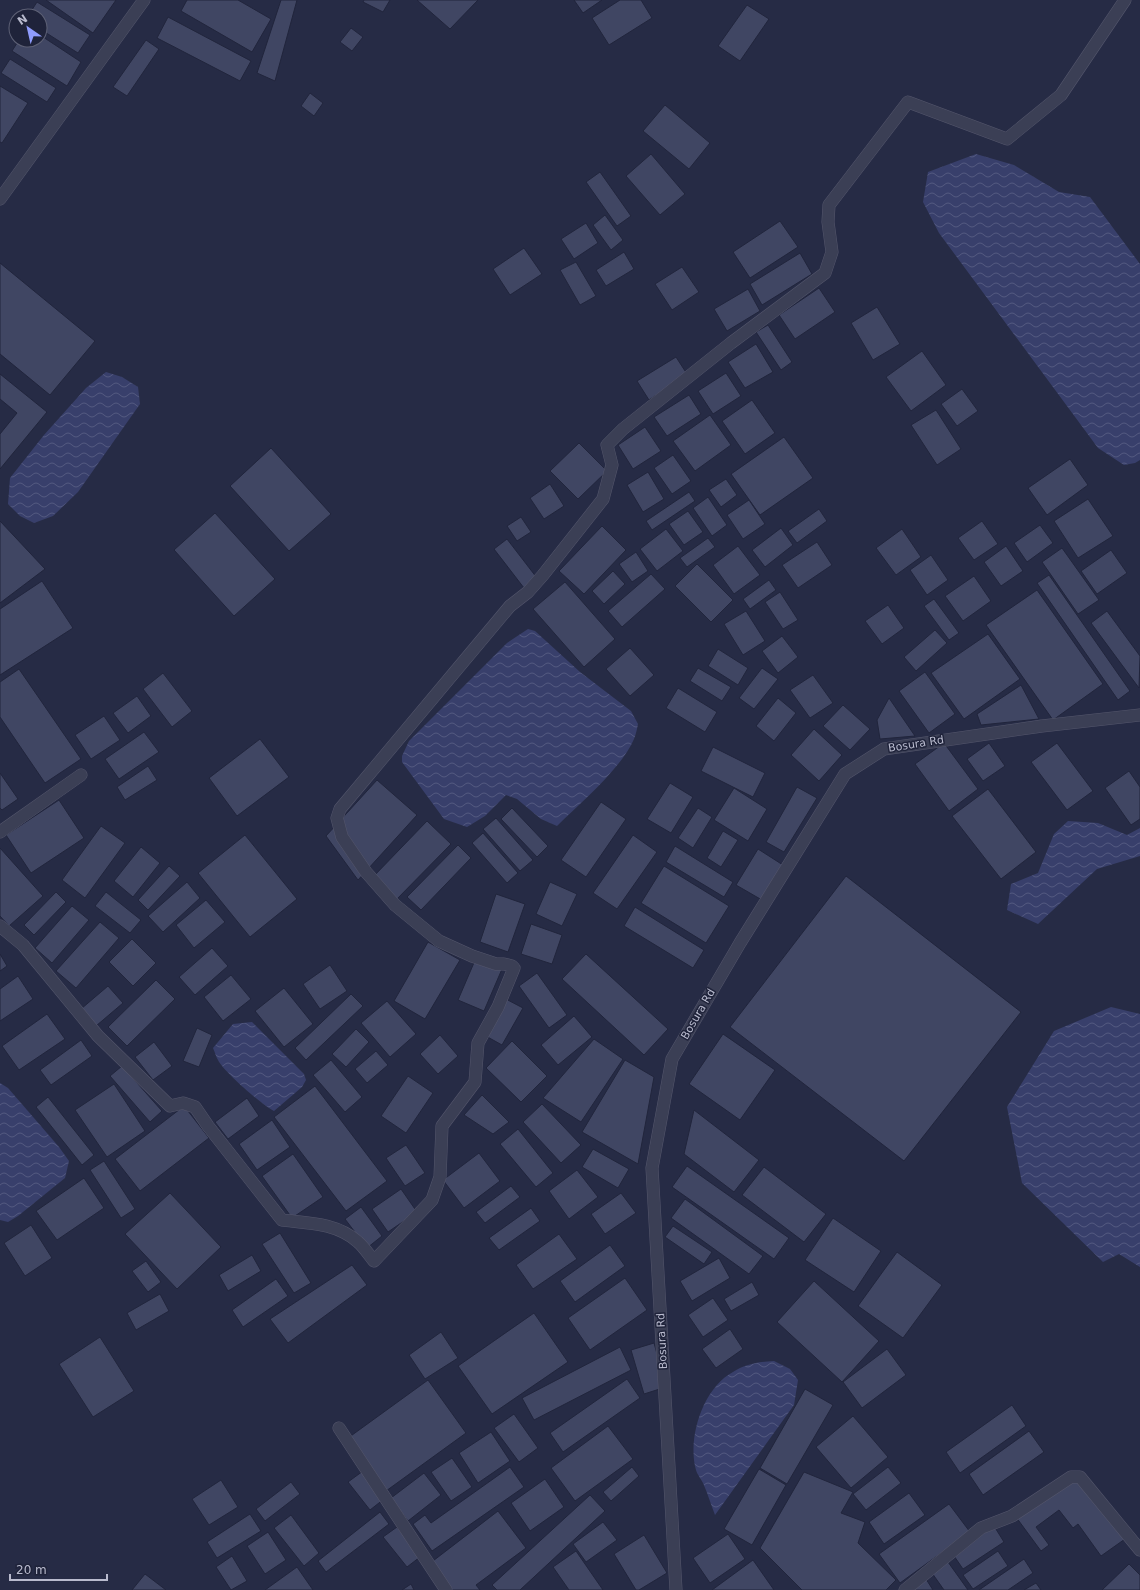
<svg xmlns="http://www.w3.org/2000/svg" width="1140" height="1590" viewBox="0 0 1140 1590" font-family="'DejaVu Sans',sans-serif">
<defs>
<pattern id="water-waves" width="16" height="10" patternUnits="userSpaceOnUse"><rect width="16" height="10" fill="#383f6b"/><path d="M0 5q4-4 8 0t8 0" fill="none" stroke="#53597f"/></pattern>
</defs>
<rect width="100%" height="100%" fill="#262b45"/>
<g fill="url(#water-waves)">
<path d="M976,154L1014,165L1059,192L1090,197L1140,264V460L1135,463L1124,465L1098,448L939,233L923,202L928,172Z"/>
<path d="M106,372L122,377L138,387L140,404L78,492L53,516L34,523L20,516L8,504L10,478L44,435L86,388Z"/>
<path d="M528,629L535,631L580,672L631,711L638,724C637,729 636,734 634,739C621,769 581,802 557,826L541,819L517,799L506,795L485,816L467,827L444,819L402,762V756L409,741L507,643Z"/>
<path d="M1068,821L1098,823L1127,835L1140,828V856L1097,869L1038,924L1007,910L1011,884L1038,873L1054,834Z"/>
<path d="M1111,1007L1140,1014V1267L1119,1254L1103,1262L1022,1183L1007,1107L1054,1031Z"/>
<path d="M252,1022L304,1074L306,1080L302,1087L274,1111C262,1105 224,1072 218,1060C216,1057 215,1052 213,1048L233,1024Z"/>
<path d="M0,1083L8,1088L59,1147L69,1161L65,1178L18,1216L8,1222L0,1220Z"/>
<path d="M774,1361L790,1369L798,1380L794,1405L715,1515C711,1505 708,1494 703,1483C701,1479 697,1474 696,1470C687,1438 703,1388 733,1372C746,1364 758,1362 774,1361Z"/>
</g>
<g fill="#404663" stroke="#21253c">
<path d="M46,0H116L93,33Z"/>
<path d="M187,0H238L271,19L252,52L181,11Z"/>
<path d="M281,0H297L275,81L257,73Z"/>
<path d="M364,0H390L383,12L363,2Z"/>
<path d="M417,0H478L450,29Z"/>
<path d="M574,0H602L583,13Z"/>
<path d="M620,0H641L652,18L609,45L592,18Z"/>
<path d="M37,2L90,35L78,53L40,29V16H28Z"/>
<path d="M747,5L769,19L740,61L718,46Z"/>
<path d="M168,17L251,61L240,81L157,38Z"/>
<path d="M351,28L363,37L352,51L340,42Z"/>
<path d="M40,35L81,62L67,86L12,51L19,40H40Z"/>
<path d="M146,40L159,49L127,96L113,87Z"/>
<path d="M10,59L56,88L47,102L1,73Z"/>
<path d="M0,86L28,103L2,143L0,142Z"/>
<path d="M310,93L323,103L314,116L301,106Z"/>
<path d="M665,105L710,143L689,169L643,131Z"/>
<path d="M651,154L685,194L660,215L626,176Z"/>
<path d="M600,172L631,216L617,226L586,182Z"/>
<path d="M605,215L623,240L611,250L593,225Z"/>
<path d="M780,221L798,247L750,278L733,252Z"/>
<path d="M586,223L598,243L574,259L561,239Z"/>
<path d="M524,248L542,274L510,295L493,269Z"/>
<path d="M624,252L634,269L606,286L596,270Z"/>
<path d="M800,253L812,274L762,305L750,284Z"/>
<path d="M576,262L596,296L580,305L560,270Z"/>
<path d="M0,263L95,341L50,395L0,354Z"/>
<path d="M682,267L699,292L672,310L655,284Z"/>
<path d="M819,288L835,312L795,339L779,315Z"/>
<path d="M748,289L760,311L727,331L714,309Z"/>
<path d="M877,307L900,344L873,360L851,323Z"/>
<path d="M768,325L792,362L781,370L756,332Z"/>
<path d="M756,344L773,372L745,388L728,362Z"/>
<path d="M922,351L946,385L911,411L886,377Z"/>
<path d="M676,357L687,374L649,400L637,381Z"/>
<path d="M726,373L741,396L713,414L698,391Z"/>
<path d="M0,374L47,412L0,469V434L17,413L0,399Z"/>
<path d="M962,389L978,411L957,426L941,404Z"/>
<path d="M689,395L701,414L667,436L654,417Z"/>
<path d="M752,400L775,433L745,454L722,421Z"/>
<path d="M936,410L961,449L937,465L911,425Z"/>
<path d="M710,415L731,445L695,471L673,441Z"/>
<path d="M645,427L661,451L633,469L618,445Z"/>
<path d="M784,437L813,478L760,515L731,474Z"/>
<path d="M579,443L607,471L578,499L550,471Z"/>
<path d="M271,448L331,514L289,551L230,486Z"/>
<path d="M673,455L691,481L672,494L654,468Z"/>
<path d="M1070,459L1088,485L1047,515L1028,488Z"/>
<path d="M648,472L664,499L643,512L627,485Z"/>
<path d="M726,479L737,495L721,507L709,490Z"/>
<path d="M550,484L564,506L544,519L530,498Z"/>
<path d="M689,492L695,501L652,530L646,521Z"/>
<path d="M708,497L727,525L712,536L693,508Z"/>
<path d="M1088,499L1113,536L1078,558L1054,521Z"/>
<path d="M749,500L765,524L743,539L727,515Z"/>
<path d="M819,509L827,521L797,543L788,531Z"/>
<path d="M688,511L703,532L684,545L669,524Z"/>
<path d="M215,513L275,579L234,616L174,550Z"/>
<path d="M521,517L531,532L517,541L507,526Z"/>
<path d="M0,521L45,569L0,603Z"/>
<path d="M982,521L998,544L974,560L958,538Z"/>
<path d="M1040,525L1053,543L1027,562L1014,543Z"/>
<path d="M602,526L626,550L584,594L559,571Z"/>
<path d="M781,528L793,545L765,567L752,550Z"/>
<path d="M666,529L683,551L657,571L640,549Z"/>
<path d="M902,529L921,557L896,575L876,548Z"/>
<path d="M708,538L715,547L687,567L680,558Z"/>
<path d="M507,539L537,578L524,588L494,549Z"/>
<path d="M817,542L832,565L798,588L782,565Z"/>
<path d="M738,546L760,575L734,594L713,565Z"/>
<path d="M1006,546L1023,571L1001,586L984,562Z"/>
<path d="M1062,548L1099,600L1078,614L1042,562Z"/>
<path d="M1111,550L1127,573L1097,594L1081,571Z"/>
<path d="M636,552L648,571L632,582L619,564Z"/>
<path d="M931,555L948,580L927,595L910,570Z"/>
<path d="M697,564L733,600L711,622L675,586Z"/>
<path d="M613,571L625,584L604,604L592,591Z"/>
<path d="M651,574L665,589L622,627L608,611Z"/>
<path d="M1049,575L1130,691L1118,700L1037,583Z"/>
<path d="M974,576L991,601L963,621L945,596Z"/>
<path d="M769,580L776,590L750,609L743,599Z"/>
<path d="M42,581L73,628L0,675V609Z"/>
<path d="M565,582L615,639L584,667L533,609Z"/>
<path d="M1037,590L1103,684L1053,720L986,625Z"/>
<path d="M780,592L798,620L783,629L765,602Z"/>
<path d="M934,599L959,633L949,640L924,606Z"/>
<path d="M888,605L904,628L882,644L865,621Z"/>
<path d="M746,611L765,641L743,655L724,624Z"/>
<path d="M1107,611L1140,656L1139,688L1091,623Z"/>
<path d="M935,630L947,643L916,671L904,657Z"/>
<path d="M988,634L1020,679L964,719L931,673Z"/>
<path d="M782,636L798,657L778,673L762,651Z"/>
<path d="M630,648L654,675L630,696L606,669Z"/>
<path d="M718,649L748,668L738,685L708,666Z"/>
<path d="M698,668L731,687L722,701L690,681Z"/>
<path d="M762,668L778,679L754,709L739,698Z"/>
<path d="M19,669L81,759L45,783L0,717V682Z"/>
<path d="M925,672L955,714L929,733L899,691Z"/>
<path d="M163,673L192,711L172,727L143,689Z"/>
<path d="M813,675L833,703L810,718L790,690Z"/>
<path d="M1021,685L1039,719L981,725L977,714Z"/>
<path d="M678,688L717,712L705,732L666,708Z"/>
<path d="M137,696L151,716L128,733L113,713Z"/>
<path d="M778,698L796,713L774,741L756,726Z"/>
<path d="M889,698L915,736L880,739L877,720Z"/>
<path d="M843,705L870,729L850,750L823,726Z"/>
<path d="M104,716L120,740L91,759L75,735Z"/>
<path d="M814,729L842,755L819,781L791,755Z"/>
<path d="M144,732L159,752L119,779L105,759Z"/>
<path d="M260,739L289,777L237,816L209,778Z"/>
<path d="M944,743L978,789L949,811L915,764Z"/>
<path d="M989,743L1005,766L983,781L967,759Z"/>
<path d="M1057,743L1093,791L1067,810L1031,762Z"/>
<path d="M713,747L765,773L753,797L701,771Z"/>
<path d="M148,766L157,780L125,800L117,787Z"/>
<path d="M1129,771L1140,787V819L1131,825L1105,788Z"/>
<path d="M0,773L18,799L2,810L0,808Z"/>
<path d="M377,780L417,815L358,880L326,836Z"/>
<path d="M670,783L693,797L671,833L647,819Z"/>
<path d="M797,787L817,798L784,852L766,842Z"/>
<path d="M734,788L767,809L748,841L714,820Z"/>
<path d="M988,789L1036,852L1001,879L952,816Z"/>
<path d="M59,800L84,838L31,873L6,835Z"/>
<path d="M601,802L626,819L586,877L561,860Z"/>
<path d="M512,808L548,846L537,857L501,819Z"/>
<path d="M698,808L712,817L693,848L678,838Z"/>
<path d="M496,818L533,860L520,871L483,829Z"/>
<path d="M427,821L451,844L396,900L373,877Z"/>
<path d="M101,826L125,843L85,898L62,880Z"/>
<path d="M723,831L738,840L721,867L707,858Z"/>
<path d="M483,833L518,873L507,883L472,843Z"/>
<path d="M245,835L297,899L250,937L198,873Z"/>
<path d="M633,835L657,852L617,909L593,893Z"/>
<path d="M458,845L471,858L421,910L407,897Z"/>
<path d="M675,846L733,882L724,897L666,862Z"/>
<path d="M141,847L160,863L133,897L114,881Z"/>
<path d="M0,848L43,896L9,926L0,916Z"/>
<path d="M758,849L783,865L762,900L736,885Z"/>
<path d="M169,866L180,876L148,910L138,900Z"/>
<path d="M664,866L729,906L706,943L641,903Z"/>
<path d="M846,876L1021,1012L904,1161L730,1027Z"/>
<path d="M187,882L200,898L163,932L148,916Z"/>
<path d="M550,882L577,894L562,926L536,914Z"/>
<path d="M56,892L66,902L34,935L24,925Z"/>
<path d="M106,892L141,920L130,933L95,906Z"/>
<path d="M496,894L525,904L508,952L480,942Z"/>
<path d="M206,900L225,922L194,948L176,925Z"/>
<path d="M72,906L89,920L52,963L35,948Z"/>
<path d="M635,907L704,950L693,968L624,926Z"/>
<path d="M100,922L119,938L76,988L56,971Z"/>
<path d="M531,924L562,935L552,964L521,954Z"/>
<path d="M132,939L156,963L133,986L109,962Z"/>
<path d="M428,942L460,960L425,1019L394,1001Z"/>
<path d="M212,948L228,966L195,995L179,977Z"/>
<path d="M0,954L7,966L0,971Z"/>
<path d="M586,954L668,1029L644,1055L562,979Z"/>
<path d="M476,958L502,969L484,1011L458,1000Z"/>
<path d="M330,965L347,991L320,1009L303,984Z"/>
<path d="M537,973L567,1015L549,1028L519,986Z"/>
<path d="M231,975L251,999L223,1021L204,997Z"/>
<path d="M18,976L33,999L0,1021V989Z"/>
<path d="M156,980L175,999L127,1046L108,1027Z"/>
<path d="M108,986L123,1003L96,1026L81,1009Z"/>
<path d="M284,988L313,1024L284,1047L255,1011Z"/>
<path d="M351,994L363,1006L306,1060L295,1048Z"/>
<path d="M504,998L523,1008L502,1045L484,1035Z"/>
<path d="M387,1001L416,1034L390,1057L361,1023Z"/>
<path d="M47,1014L65,1039L19,1070L2,1046Z"/>
<path d="M574,1016L592,1037L558,1065L541,1045Z"/>
<path d="M197,1028L212,1035L199,1067L183,1061Z"/>
<path d="M356,1029L369,1042L346,1067L332,1054Z"/>
<path d="M723,1034L775,1070L740,1120L689,1084Z"/>
<path d="M440,1035L458,1056L438,1074L420,1054Z"/>
<path d="M594,1039L623,1059L581,1122L543,1098Z"/>
<path d="M81,1040L92,1056L51,1085L40,1070Z"/>
<path d="M512,1041L547,1076L521,1102L486,1068Z"/>
<path d="M154,1042L172,1066L153,1080L135,1057Z"/>
<path d="M376,1051L388,1065L367,1083L355,1069Z"/>
<path d="M331,1060L362,1097L345,1112L313,1075Z"/>
<path d="M625,1060L654,1077L638,1164L582,1132Z"/>
<path d="M122,1066L162,1111L150,1122L110,1076Z"/>
<path d="M408,1076L433,1093L406,1133L381,1116Z"/>
<path d="M114,1084L145,1131L107,1157L75,1110Z"/>
<path d="M315,1086L387,1181L346,1211L274,1117Z"/>
<path d="M482,1095L509,1122L493,1134L464,1115Z"/>
<path d="M48,1097L94,1155L82,1165L36,1107Z"/>
<path d="M247,1098L259,1116L228,1139L215,1122Z"/>
<path d="M542,1104L581,1145L561,1163L523,1122Z"/>
<path d="M184,1106L209,1138L140,1191L115,1159Z"/>
<path d="M694,1110L759,1160L734,1192L684,1154Z"/>
<path d="M272,1120L290,1147L257,1170L239,1144Z"/>
<path d="M518,1129L553,1173L536,1187L500,1144Z"/>
<path d="M406,1145L425,1173L405,1186L386,1158Z"/>
<path d="M593,1149L629,1169L618,1188L582,1167Z"/>
<path d="M479,1153L500,1181L464,1208L443,1180Z"/>
<path d="M293,1154L323,1197L292,1218L262,1176Z"/>
<path d="M104,1161L135,1209L121,1218L90,1170Z"/>
<path d="M687,1166L789,1238L774,1259L672,1187Z"/>
<path d="M764,1167L826,1214L804,1242L742,1195Z"/>
<path d="M577,1170L598,1197L569,1219L549,1191Z"/>
<path d="M84,1178L104,1208L57,1240L36,1211Z"/>
<path d="M511,1186L520,1197L485,1223L476,1212Z"/>
<path d="M401,1189L417,1212L388,1232L372,1209Z"/>
<path d="M170,1193L221,1247L177,1289L125,1234Z"/>
<path d="M621,1193L636,1213L605,1234L591,1214Z"/>
<path d="M685,1199L763,1256L749,1274L671,1218Z"/>
<path d="M361,1207L382,1236L367,1248L345,1219Z"/>
<path d="M531,1208L540,1221L499,1250L489,1238Z"/>
<path d="M833,1218L881,1251L854,1292L805,1260Z"/>
<path d="M31,1225L52,1258L25,1276L4,1243Z"/>
<path d="M673,1226L712,1252L704,1264L665,1237Z"/>
<path d="M280,1233L311,1283L294,1293L262,1244Z"/>
<path d="M559,1234L577,1259L533,1289L516,1265Z"/>
<path d="M610,1245L625,1266L575,1302L560,1281Z"/>
<path d="M897,1252L942,1285L903,1338L858,1306Z"/>
<path d="M252,1255L261,1271L228,1291L219,1275Z"/>
<path d="M719,1258L730,1278L692,1301L680,1281Z"/>
<path d="M146,1261L161,1282L148,1292L132,1271Z"/>
<path d="M352,1265L367,1285L288,1343L270,1319Z"/>
<path d="M625,1278L647,1310L590,1350L568,1318Z"/>
<path d="M276,1279L288,1296L243,1327L232,1310Z"/>
<path d="M814,1281L879,1341L842,1382L777,1322Z"/>
<path d="M752,1282L759,1295L731,1311L724,1299Z"/>
<path d="M160,1294L169,1311L136,1330L127,1313Z"/>
<path d="M713,1298L728,1320L703,1337L688,1315Z"/>
<path d="M534,1313L568,1362L492,1414L458,1366Z"/>
<path d="M730,1329L743,1349L716,1368L702,1349Z"/>
<path d="M441,1332L458,1358L425,1379L409,1355Z"/>
<path d="M100,1337L134,1391L93,1417L59,1364Z"/>
<path d="M654,1343L666,1387L644,1394L631,1350Z"/>
<path d="M620,1347L631,1370L534,1420L522,1398Z"/>
<path d="M887,1349L906,1375L862,1408L843,1382Z"/>
<path d="M627,1379L640,1398L563,1452L550,1433Z"/>
<path d="M428,1380L466,1433L386,1491L348,1438Z"/>
<path d="M805,1389L833,1405L787,1484L760,1468Z"/>
<path d="M1012,1405L1026,1426L960,1473L946,1452Z"/>
<path d="M514,1414L538,1448L519,1462L494,1428Z"/>
<path d="M853,1416L888,1457L851,1488L816,1447Z"/>
<path d="M608,1426L633,1459L575,1501L551,1468Z"/>
<path d="M1029,1431L1044,1452L983,1495L969,1474Z"/>
<path d="M491,1432L510,1461L478,1483L459,1453Z"/>
<path d="M452,1458L472,1487L451,1501L431,1472Z"/>
<path d="M510,1467L524,1487L432,1551L413,1524L425,1515L431,1523Z"/>
<path d="M632,1467L639,1476L611,1501L603,1492Z"/>
<path d="M888,1467L901,1483L866,1510L853,1494Z"/>
<path d="M759,1469L786,1485L752,1545L724,1529Z"/>
<path d="M363,1471L384,1499L370,1510L348,1482Z"/>
<path d="M804,1472L853,1492L841,1513L865,1522L858,1543L896,1580L886,1590H802L760,1548Z"/>
<path d="M424,1473L441,1495L408,1521L391,1498Z"/>
<path d="M1075,1473L1125,1539L1101,1556L1078,1524L1073,1528L1059,1510L1036,1527L1049,1545L1041,1551L1016,1517Z"/>
<path d="M545,1479L564,1507L530,1531L511,1503Z"/>
<path d="M221,1480L238,1507L209,1525L192,1499Z"/>
<path d="M291,1482L300,1494L265,1521L256,1509Z"/>
<path d="M909,1493L925,1515L884,1544L869,1522Z"/>
<path d="M590,1495L605,1511L520,1590H497L492,1585Z"/>
<path d="M949,1504L970,1532L900,1583L879,1554Z"/>
<path d="M498,1511L526,1548L476,1585L480,1590H449L429,1564Z"/>
<path d="M380,1512L389,1524L326,1572L318,1561Z"/>
<path d="M250,1514L261,1531L217,1558L207,1542Z"/>
<path d="M291,1515L319,1553L304,1566L274,1528Z"/>
<path d="M603,1522L617,1540L586,1562L573,1544Z"/>
<path d="M994,1526L1004,1542L963,1569L952,1553Z"/>
<path d="M397,1527L420,1557L407,1567L383,1537Z"/>
<path d="M268,1532L286,1560L265,1574L247,1546Z"/>
<path d="M728,1534L745,1559L710,1583L693,1558Z"/>
<path d="M644,1535L667,1573L639,1590H636L614,1554Z"/>
<path d="M576,1551L603,1590H569L553,1567Z"/>
<path d="M998,1551L1008,1566L973,1589L963,1575Z"/>
<path d="M232,1556L247,1581L231,1590L216,1567Z"/>
<path d="M1024,1559L1033,1573L1008,1590H979Z"/>
<path d="M753,1560L774,1590H712Z"/>
<path d="M948,1562L968,1590H944L932,1573Z"/>
<path d="M1129,1564L1140,1575V1590H1102Z"/>
<path d="M297,1567L313,1590H265Z"/>
<path d="M145,1574L166,1590H132Z"/>
<path d="M926,1579L933,1590H911Z"/>
<path d="M1036,1583L1041,1590H1024Z"/>
<path d="M411,1584L414,1590H402Z"/>
</g>
<g fill="none" stroke-linecap="round" stroke-linejoin="round">
<g stroke="#54566c" stroke-width="13">
<g id="street">
<path d="M0,199L144,0"/>
<path d="M0,832L81,775"/>
<path d="M0,926L23,945L98,1036L170,1106L183,1103L195,1107L208,1126L282,1220C308,1223 337,1223 358,1242C364,1247 369,1255 374,1261L432,1200L440,1177L442,1126L475,1082L478,1043L498,1007L514,968L512,966L504,964H496L472,956L439,941L395,905L366,872L342,837L337,818L340,809L510,606L528,592L543,575L603,499L612,465L607,445L623,429L731,343L825,273L832,252L828,222L829,205L908,102L1007,139L1061,95L1125,0"/>
<path d="M339,1428L446,1590"/>
<path d="M676,1590L652,1168L672,1059L740,943L845,774L884,749L1042,726L1140,715"/>
<path d="M905,1590L981,1528L1012,1516L1071,1477H1080L1140,1550"/>
</g>
</g>
<use href="#street" stroke="#3b3f55" stroke-width="12"/>
</g>
<g text-anchor="middle" dominant-baseline="central" stroke-width="3" stroke-linejoin="round" paint-order="stroke">
<g font-size="11" fill="#b9bbce" stroke="#1f233a">
<text transform="translate(916 744) rotate(-9)">Bosura Rd</text>
<text transform="translate(698 1014) rotate(-60)">Bosura Rd</text>
<text transform="translate(662 1341) rotate(-93)">Bosura Rd</text>
</g>
</g>
<g transform="translate(28 28) rotate(326)"><circle r="19" fill="#1f233a" stroke="#5d6075"/>
<path d="M0-3L7 15L0 10L-7 15Z" fill="#8f9cfd"/>
<text y="-6" font-size="11" font-weight="bold" text-anchor="middle" fill="#b9bbce">N</text>
</g>
<path d="M10 1574v6h97v-6" fill="none" stroke="#b9bbce" stroke-width="2"/>
<text x="16" y="1574" font-size="12" fill="#b9bbce" stroke="#1f233a" stroke-width="3" paint-order="stroke">20 m</text>
</svg>
